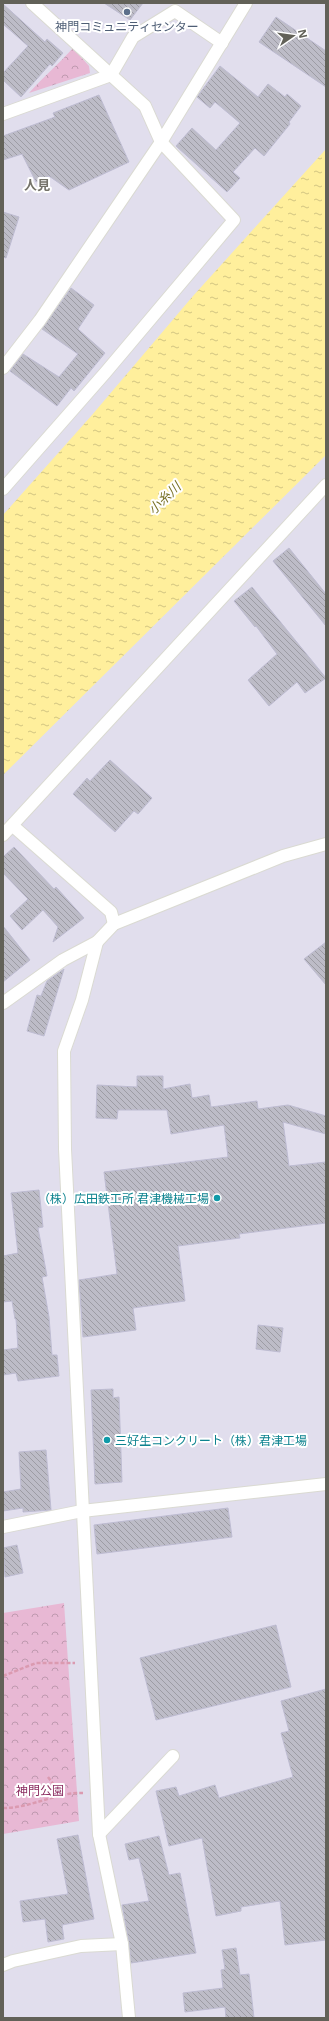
<svg xmlns="http://www.w3.org/2000/svg" width="329" height="2021" viewBox="0 0 329 2021" font-family="'Noto Sans','Noto Sans JP',sans-serif">
<defs>
<pattern id="forest-crowns" width="20" height="18" patternUnits="userSpaceOnUse"><rect width="20" height="18" fill="#e8b8d4"/><path d="M2 6a3 3 0 1 1 6 0M12 15a3 3 0 1 1 6 0" fill="none" stroke="#bf99af"/></pattern>
<pattern id="water-ripples" width="26" height="14" patternUnits="userSpaceOnUse"><rect width="26" height="14" fill="#ffef9c"/><path d="M2 4q2-2 4 0t4 0M15 11q2-2 4 0t4 0" fill="none" stroke="#d2c582"/></pattern>
<pattern id="building-back-hatch" width="6" height="6" patternUnits="userSpaceOnUse"><rect width="6" height="6" fill="#bdbcc7"/><path d="M-1 5l2 2M0 0l6 6M5-1l2 2" fill="none" stroke="#9d9ca4"/></pattern>
</defs>
<rect width="100%" height="100%" fill="#e1deed"/>
<g fill="url(#forest-crowns)">
<path d="M73,48L89,66L90,73L29,93C43,77 59,64 73,48Z"/>
<path d="M64,1603L79,1821L3,1834V1613Z"/>
</g>
<path fill="url(#water-ripples)" d="M326,149V455L3,775V515L92,415L193,296Z"/>
<g fill="url(#building-back-hatch)" stroke="#bebcd2">
<path d="M104,3H143L130,20Z"/>
<path d="M3,4L45,42L47,39L63,53L52,66L50,64L21,97L3,80V73L28,46L3,24Z"/>
<path d="M276,17L326,51V87L259,42Z"/>
<path d="M220,66L258,97L268,84L285,97L287,94L301,106L289,122L290,124L264,156L255,148L233,172L240,178L227,192L176,146L192,128L216,150L240,123L215,102L210,108L197,97Z"/>
<path d="M99,95L129,162L69,190L49,176L36,182L22,154L3,160V136L55,117L53,113Z"/>
<path d="M3,212L19,217L6,258L3,257Z"/>
<path d="M71,288L94,305L78,329L105,353L74,391L71,388L57,406L10,371L23,354L59,377L78,354L42,329Z"/>
<path d="M289,548L326,594V626L273,561Z"/>
<path d="M252,587L326,678L305,693L297,682L269,706L248,680L277,654L256,626L255,627L234,601Z"/>
<path d="M110,760L152,798L138,814L134,811L115,832L73,794L87,778L90,781Z"/>
<path d="M14,847L54,889L56,887L84,918L53,942L58,927L43,910L22,930L10,916L28,899L3,873V857Z"/>
<path d="M3,926L30,960L3,982Z"/>
<path d="M326,942V985L304,959Z"/>
<path d="M64,969L44,1036L27,1031L37,995L41,996L47,981Z"/>
<path d="M137,1076H163V1089L190,1084L192,1098L209,1095L211,1107L257,1101L258,1109L288,1105L326,1116V1134L283,1122L289,1166L326,1162V1223L239,1234L240,1238L178,1246L185,1301L133,1308L136,1330L83,1337L79,1280L117,1274L104,1172L228,1157L224,1125L171,1134L167,1110H118L117,1119L96,1118L97,1085L137,1087Z"/>
<path d="M39,1190L43,1227L38,1228L47,1276L42,1277L49,1317L52,1355H57L59,1376L18,1381L16,1373L3,1375V1350L18,1348L16,1319H15L12,1301L3,1302V1256L18,1253L11,1193Z"/>
<path d="M258,1325L283,1328L280,1352L256,1349Z"/>
<path d="M113,1389V1398L119,1397L122,1482L95,1484L91,1390Z"/>
<path d="M46,1450L51,1510L23,1512V1508L3,1511V1492L21,1489L19,1452Z"/>
<path d="M228,1508L232,1537L97,1554L94,1525Z"/>
<path d="M17,1545L23,1573L5,1577L3,1548Z"/>
<path d="M276,1625L291,1687L156,1720L140,1658Z"/>
<path d="M326,1689V1940L285,1945L280,1901L241,1907V1911L216,1916L202,1838L169,1846L156,1791L176,1787L179,1796L215,1785L219,1798L293,1777L281,1733L289,1731L281,1701Z"/>
<path d="M78,1835L94,1919L62,1925L64,1939L48,1942L45,1919L23,1922L20,1901L68,1894L57,1839Z"/>
<path d="M159,1836L169,1875L180,1873L196,1953L131,1963L129,1943L122,1905L149,1901L139,1858L129,1860L125,1844Z"/>
<path d="M236,1948L240,1975L249,1974L254,2018H226L225,2007L185,2012L183,1993L223,1988L221,1970L225,1969L222,1950Z"/>
</g>
<g fill="none" stroke-linecap="round" stroke-linejoin="round">
<g stroke="#dadad2" stroke-width="14">
<g id="minor">
<path d="M3,114L111,75L133,37L175,11L222,43"/>
<path d="M3,368L40,320L161,142L246,3"/>
<path d="M3,489L105,373L234,220L161,142L145,106L32,3"/>
<path d="M13,826L111,912L114,924"/>
<path d="M3,835L326,485"/>
<path d="M97,942L82,1000L64,1051L65,1149L99,1834L122,1944L129,2018"/>
<path d="M3,1003L63,960L97,942L114,924L283,856L326,844"/>
<path d="M3,1527L82,1511L326,1484"/>
<path d="M99,1834L173,1756"/>
<path d="M3,1965L13,1961L81,1946L122,1944"/>
</g>
</g>
<g stroke="#db9ab0" stroke-width="2.5" stroke-dasharray="4 2" stroke-linecap="butt">
<path d="M3,1676L36,1663H75"/>
<path d="M48,1777L62,1796"/>
<path d="M3,1808C32,1808 56,1792 83,1793"/>
</g>
<use href="#minor" stroke="#fff" stroke-width="12"/>
</g>
<circle fill="#5c6f8a" stroke="#fff" stroke-width="1.5" cx="127" cy="12" r="4"/>
<g fill="#0f9aa8" stroke="#fff" stroke-width="1.5">
<circle cx="217" cy="1198" r="4"/>
<circle cx="107" cy="1440" r="4"/>
</g>
<g text-anchor="middle" dominant-baseline="central" stroke-width="4" stroke-linejoin="round" paint-order="stroke">
<g font-size="12" fill="#4e5e75" stroke="#fff">
<text x="127" y="26">神門コミュニティセンター</text>
</g>
<g font-size="12" fill="#0d838f" stroke="#fff" text-anchor="end">
<text x="209" y="1198">（株）広田鉄工所 君津機械工場</text>
<text x="115" y="1440" text-anchor="start">三好生コンクリート（株）君津工場</text>
</g>
<g font-size="12" fill="#8b2d61" stroke="#fff">
<text x="40" y="1790">神門公園</text>
</g>
<g font-size="13" font-weight="bold" fill="#747269" stroke="#fff">
<text x="37" y="185">人見</text>
</g>
<g font-size="13" font-style="italic" fill="#787125" stroke="#fff">
<text transform="translate(164 498) rotate(-44)">小糸川</text>
</g>
</g>
<rect width="329" height="2021" fill="none" stroke="#626158" stroke-width="8"/>
<g transform="translate(293 36) rotate(77)" stroke="#ffffff" stroke-width="3" paint-order="stroke">
<path d="M0-3L7 15L0 10L-7 15Z" fill="#626158"/>
<text y="-6" font-size="11" font-weight="bold" text-anchor="middle" fill="#626158">N</text>
</g>
</svg>
